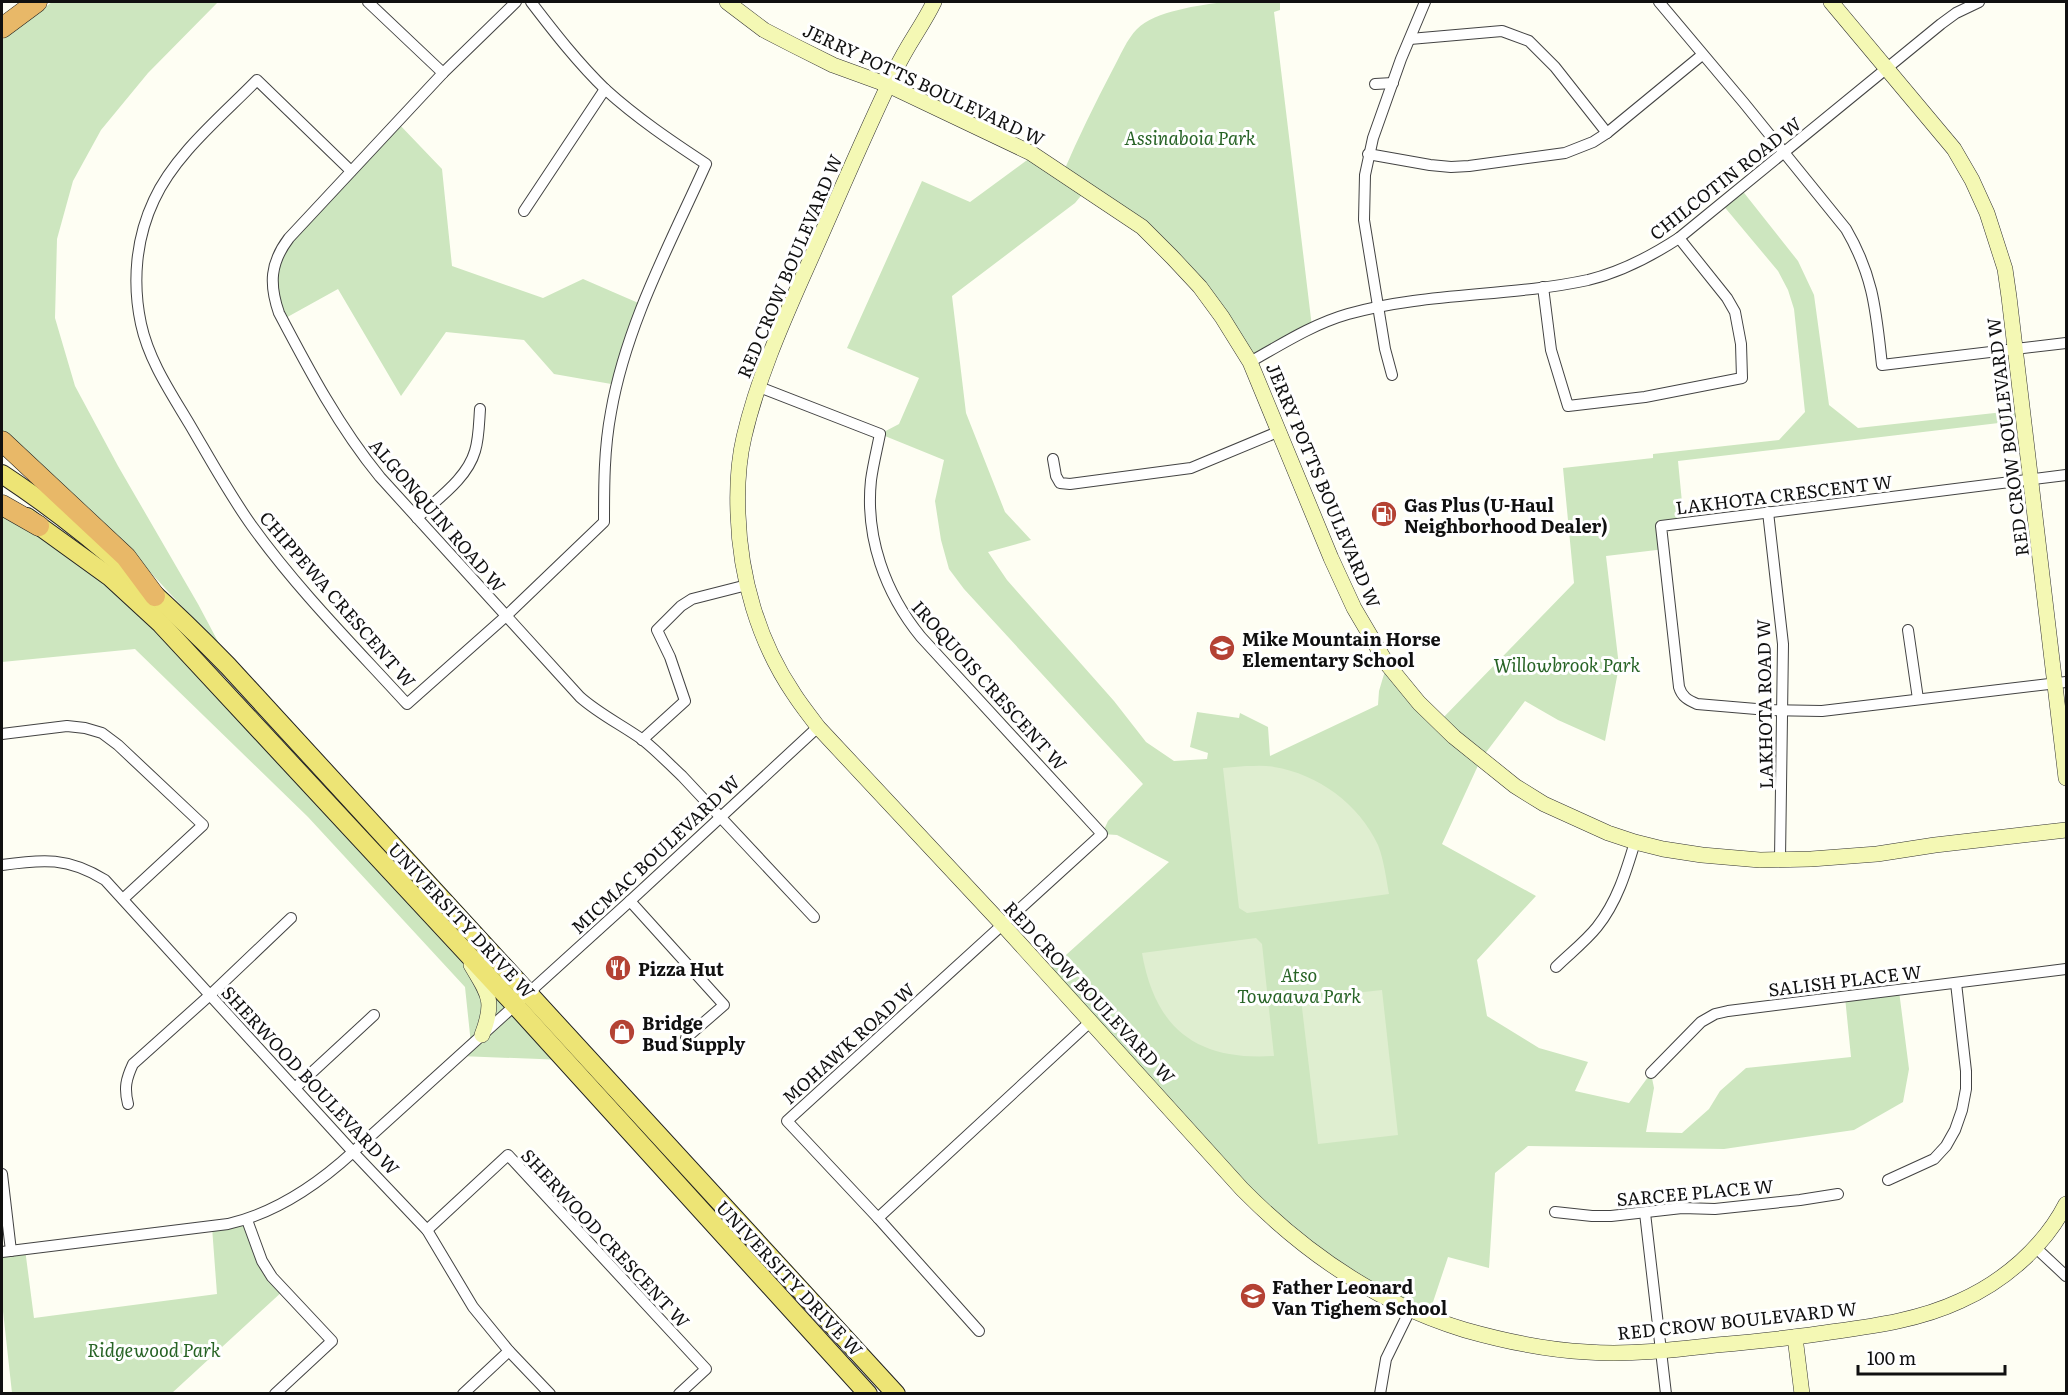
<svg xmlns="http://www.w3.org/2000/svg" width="2068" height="1395" viewBox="0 0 2068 1395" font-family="Literata,serif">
<rect width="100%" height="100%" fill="#fefef3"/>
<g fill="#cde6bf">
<path d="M52,2H218L148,73L101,130L73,181L57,239L55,318L75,386L118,466L198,604L223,651L116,535L2,434V40Z"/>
<path d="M1225,2H1280V10L1274,12L1312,327L1250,362L1222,316L1090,185L1075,203L952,296L966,413L1005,512L1031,540L988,552L1007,580L1114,701L1146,742L1174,761L1207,759L1208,753L1190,747L1197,712L1239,718L1240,713L1268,727L1270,756L1378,705L1379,691L1387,664L1439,722L1574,583L1563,468L1653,458V454L1779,440L1805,412L1794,309L1788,290L1778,271L1722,204L1741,189L1798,261L1814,295L1829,405L1858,428L2022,410L2024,420L1678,461L1684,523L1661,526L1665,549L1606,556L1619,666L1605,741L1558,720L1525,701L1481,759L1442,844L1536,896L1477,960L1487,1016L1539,1048L1588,1062L1575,1091L1629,1103L1651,1073L1654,1088L1646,1132L1682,1133L1709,1109L1720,1091L1746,1068L1851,1057L1845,997L1899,991L1909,1069L1903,1102L1854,1130L1724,1149L1528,1146L1495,1173L1489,1268L1448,1257L1428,1317L1309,1249L1046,973L1169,862L1117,835L1102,834L1108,821L1143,784L964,589L949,569L941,540L935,501L944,460L880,434L899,424L919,378L847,348L922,181L970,202L1038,152L1063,173C1078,138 1095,103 1113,69C1120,56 1127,39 1137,29C1155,11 1200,5 1225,2Z"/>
<path d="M397,122L442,169L452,266L543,298L583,279L643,305L617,385L554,374L524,340L446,332L401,396L338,289L282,320L272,280L289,238Z"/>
<path d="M2,512L79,562L156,630L565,1060L459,1056L471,1044L465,987L308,817L135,649L2,662Z"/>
<path d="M247,1220L255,1245L284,1290L172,1393H12L2,1302V1252L25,1249L34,1318L217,1294L212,1227Z"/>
</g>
<g fill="#dfeed0">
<path d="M1246,766C1255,766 1265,765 1274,767C1318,774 1359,804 1378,845C1384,860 1386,878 1389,894L1247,913L1239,908L1223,768Z"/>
<path d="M1256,938L1262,944L1274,1056C1197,1061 1155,1029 1142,953Z"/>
<path d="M1382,990L1398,1135L1318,1144L1301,999Z"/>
</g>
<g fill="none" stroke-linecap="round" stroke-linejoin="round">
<g stroke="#434343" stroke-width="12">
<g id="street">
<path d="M368,2L443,73"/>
<path d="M516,2L443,73L289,238C270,263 269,284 279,313C309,370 339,427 380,477L580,697C599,714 622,725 643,740C657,751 669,764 682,776L814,917"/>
<path d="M1659,2L1744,103L1846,229C1874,277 1876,312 1882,365L2066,343"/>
<path d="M1410,39L1502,31L1529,41L1555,67L1607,133"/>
<path d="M1375,84L1393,83"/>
<path d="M1368,154L1430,165L1451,167L1469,166L1565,153L1593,142L1607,133L1702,55"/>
<path d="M351,171L257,80C222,116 175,154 154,200C136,238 132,282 141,324C149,361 171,393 190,425C210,459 229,494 252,526C298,590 354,646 407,704L505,617L604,522C604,485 604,449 611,412C626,325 670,244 706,164C671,141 637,118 606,90C578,63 554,32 531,2"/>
<path d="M524,211L605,89"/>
<path d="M1543,287L1551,350L1568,406L1645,397L1742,378L1741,344L1735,312L1727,298L1679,238"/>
<path d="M1250,362C1282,344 1313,324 1348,314C1426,292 1509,297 1588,280C1621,272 1650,257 1679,238L1941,24L1956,13L1979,2"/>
<path d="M1392,375L1385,349L1364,220L1365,175L1373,138L1401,59L1425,2"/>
<path d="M759,387L880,434C877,449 873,465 871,480C865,537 885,593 921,637L1102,834L787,1121L878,1218L979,1331"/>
<path d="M1053,459L1056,476L1060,483L1070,484L1191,468L1280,431"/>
<path d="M2066,475L1661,526L1679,687C1682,697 1688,700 1697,704L1768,710L1822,711L2066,682"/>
<path d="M1768,512L1783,644L1780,859"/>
<path d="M417,518C437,499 467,479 475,451C479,438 479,423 480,409"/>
<path d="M1908,630L1918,699"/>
<path d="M2,734L67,726L85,728L102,733L118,745L203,825L123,899"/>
<path d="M642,740L685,701L670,657L657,630L681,606L692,599L747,585"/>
<path d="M2,865C43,859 68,857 105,880L353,1152L427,1230L473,1307L509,1351L550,1394"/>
<path d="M630,901L724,1005L686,1038"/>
<path d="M1556,967C1569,954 1585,942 1597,927C1617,902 1626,872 1635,842"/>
<path d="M1651,1073L1701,1022L1715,1014L1728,1011L2066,969"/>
<path d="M295,1088L374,1015"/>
<path d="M128,1104C124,1088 126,1079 133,1064L210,995L291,918"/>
<path d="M2,1174L11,1251"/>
<path d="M1888,1180L1934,1159L1946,1146L1955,1130L1962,1110L1966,1089V1071L1956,983"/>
<path d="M1555,1212L1592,1216H1611L1682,1208L1715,1209L1800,1200L1838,1194"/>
<path d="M1645,1213L1666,1394"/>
<path d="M878,1218L1090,1022"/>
<path d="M247,1220L262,1261L272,1277L332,1341L275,1394"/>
<path d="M427,1230L508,1155L706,1369L679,1394"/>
<path d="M2036,1248L2066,1276"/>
<path d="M2,1252L228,1224C276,1213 317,1185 353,1152L630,901L818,727"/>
<path d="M463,1394L509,1351"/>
<path d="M1380,1394L1386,1359L1410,1310"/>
</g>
</g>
<g stroke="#323232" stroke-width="16">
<g id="secondary">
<path d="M727,2L764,30L793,45L833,65L888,85L1031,153L1142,227L1172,257L1200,287L1222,317L1250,362L1331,558L1354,608L1387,664L1419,703L1454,737L1515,786L1544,804L1608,833L1635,842L1663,849L1702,855L1760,860L1811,859L1877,854L1935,845L2066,830"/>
<path d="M934,2C923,25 907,45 896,69C863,137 834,207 803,276C780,328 757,381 744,437C738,462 737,488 738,514C740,577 758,641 794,694C801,705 810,716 818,727L1002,924L1242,1189C1305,1253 1379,1304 1465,1330C1504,1341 1547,1350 1587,1352C1630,1355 1673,1350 1716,1345C1750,1342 1783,1339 1817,1334C1865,1327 1915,1322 1960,1301C2003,1282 2044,1247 2066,1204"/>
<path d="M1831,2L1954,149L1972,180L1987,213L2005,269L2009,297L2066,778"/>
<path d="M471,965C489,995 495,1001 482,1035"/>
<path d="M1795,1337L1802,1394"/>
</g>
</g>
<g stroke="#212121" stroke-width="20">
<g id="primary">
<path d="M2,474C84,528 159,595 228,666L896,1394"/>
<path d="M27,517L110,577L161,624L515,1005L868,1394"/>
</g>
</g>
<g stroke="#212121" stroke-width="21">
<g id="highway">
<path d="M2,28L37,2"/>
<path d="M2,441L126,557L155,596"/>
<path d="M2,505L39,526"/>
</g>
</g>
<use href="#street" stroke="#fff" stroke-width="10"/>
<use href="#secondary" stroke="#f4f8b4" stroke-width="15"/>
<use href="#primary" stroke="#ede475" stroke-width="18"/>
<use href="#highway" stroke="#e8b868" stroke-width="20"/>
</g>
<defs>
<g id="fuel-disc" transform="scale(1.35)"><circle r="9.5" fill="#b44233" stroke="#fff"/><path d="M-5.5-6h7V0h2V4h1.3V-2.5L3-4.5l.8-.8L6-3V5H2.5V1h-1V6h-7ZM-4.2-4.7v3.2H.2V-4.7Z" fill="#fff"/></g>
<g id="school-disc" transform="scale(1.35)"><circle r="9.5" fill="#b44233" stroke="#fff"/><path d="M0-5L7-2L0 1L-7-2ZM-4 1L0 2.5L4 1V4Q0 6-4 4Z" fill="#fff"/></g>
<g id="restaurant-disc" transform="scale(1.35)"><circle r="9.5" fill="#b44233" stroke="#fff"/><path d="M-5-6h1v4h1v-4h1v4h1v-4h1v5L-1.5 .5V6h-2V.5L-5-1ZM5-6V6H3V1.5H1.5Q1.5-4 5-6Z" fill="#fff"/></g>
<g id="shop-disc" transform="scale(1.35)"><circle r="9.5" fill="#b44233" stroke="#fff"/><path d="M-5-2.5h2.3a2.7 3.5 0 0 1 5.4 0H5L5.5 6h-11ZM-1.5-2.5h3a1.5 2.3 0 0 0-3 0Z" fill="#fff"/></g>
</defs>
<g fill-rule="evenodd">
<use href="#fuel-disc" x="1384" y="514"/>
<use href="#school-disc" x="1222" y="648"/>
<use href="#restaurant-disc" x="618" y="968"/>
<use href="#shop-disc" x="622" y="1032"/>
<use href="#school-disc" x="1253" y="1296"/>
</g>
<g text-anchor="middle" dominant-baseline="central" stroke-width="6" stroke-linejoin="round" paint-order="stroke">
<g font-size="18" fill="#101010" stroke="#fff">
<text transform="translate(924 84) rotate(25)">JERRY POTTS BOULEVARD W</text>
<text transform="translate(1725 178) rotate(-38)">CHILCOTIN ROAD W</text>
<text transform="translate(789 266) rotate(-67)">RED CROW BOULEVARD W</text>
<text transform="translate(2007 437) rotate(-97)">RED CROW BOULEVARD W</text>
<text transform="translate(1324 485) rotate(67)">JERRY POTTS BOULEVARD W</text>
<text transform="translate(1784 494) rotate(-7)">LAKHOTA CRESCENT W</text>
<text transform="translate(438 515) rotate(49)">ALGONQUIN ROAD W</text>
<text transform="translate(338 599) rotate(49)">CHIPPEWA CRESCENT W</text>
<text transform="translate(990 685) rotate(48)">IROQUOIS CRESCENT W</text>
<text transform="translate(1764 704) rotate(-91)">LAKHOTA ROAD W</text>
<text transform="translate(655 854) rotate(-43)">MICMAC BOULEVARD W</text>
<text transform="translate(462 920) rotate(47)">UNIVERSITY DRIVE W</text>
<text transform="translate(1845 980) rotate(-7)">SALISH PLACE W</text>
<text transform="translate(1090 992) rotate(47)">RED CROW BOULEVARD W</text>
<text transform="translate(848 1043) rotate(-42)">MOHAWK ROAD W</text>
<text transform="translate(311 1080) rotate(47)">SHERWOOD BOULEVARD W</text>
<text transform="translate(1695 1192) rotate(-5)">SARCEE PLACE W</text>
<text transform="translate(606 1238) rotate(47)">SHERWOOD CRESCENT W</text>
<text transform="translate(790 1278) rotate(47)">UNIVERSITY DRIVE W</text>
<text transform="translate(1737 1320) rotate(-6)">RED CROW BOULEVARD W</text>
</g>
<g font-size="18" font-style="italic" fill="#276325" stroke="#fff">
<text x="1190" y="137">Assinaboia Park</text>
<text x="1567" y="664">Willowbrook Park</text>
<text x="1299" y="974">Atso<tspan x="1299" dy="21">Towaawa Park</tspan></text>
<text x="154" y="1349">Ridgewood Park</text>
</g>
<g font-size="18" font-weight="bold" fill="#101010" stroke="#fff" text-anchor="start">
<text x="1404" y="504">Gas Plus (U-Haul<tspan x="1404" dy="21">Neighborhood Dealer)</tspan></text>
<text x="1242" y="638">Mike Mountain Horse<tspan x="1242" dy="21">Elementary School</tspan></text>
<text x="638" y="968">Pizza Hut</text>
<text x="642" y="1022">Bridge<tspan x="642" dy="21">Bud Supply</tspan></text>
<text x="1272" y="1286">Father Leonard<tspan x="1272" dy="21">Van Tighem School</tspan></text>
</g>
</g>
<rect width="2068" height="1395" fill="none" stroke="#101010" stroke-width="6"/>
<path d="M1858 1365v9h147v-9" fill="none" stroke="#101010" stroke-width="3"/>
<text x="1867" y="1365" font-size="18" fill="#101010" stroke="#ffffff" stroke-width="4.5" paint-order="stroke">100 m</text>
</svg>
